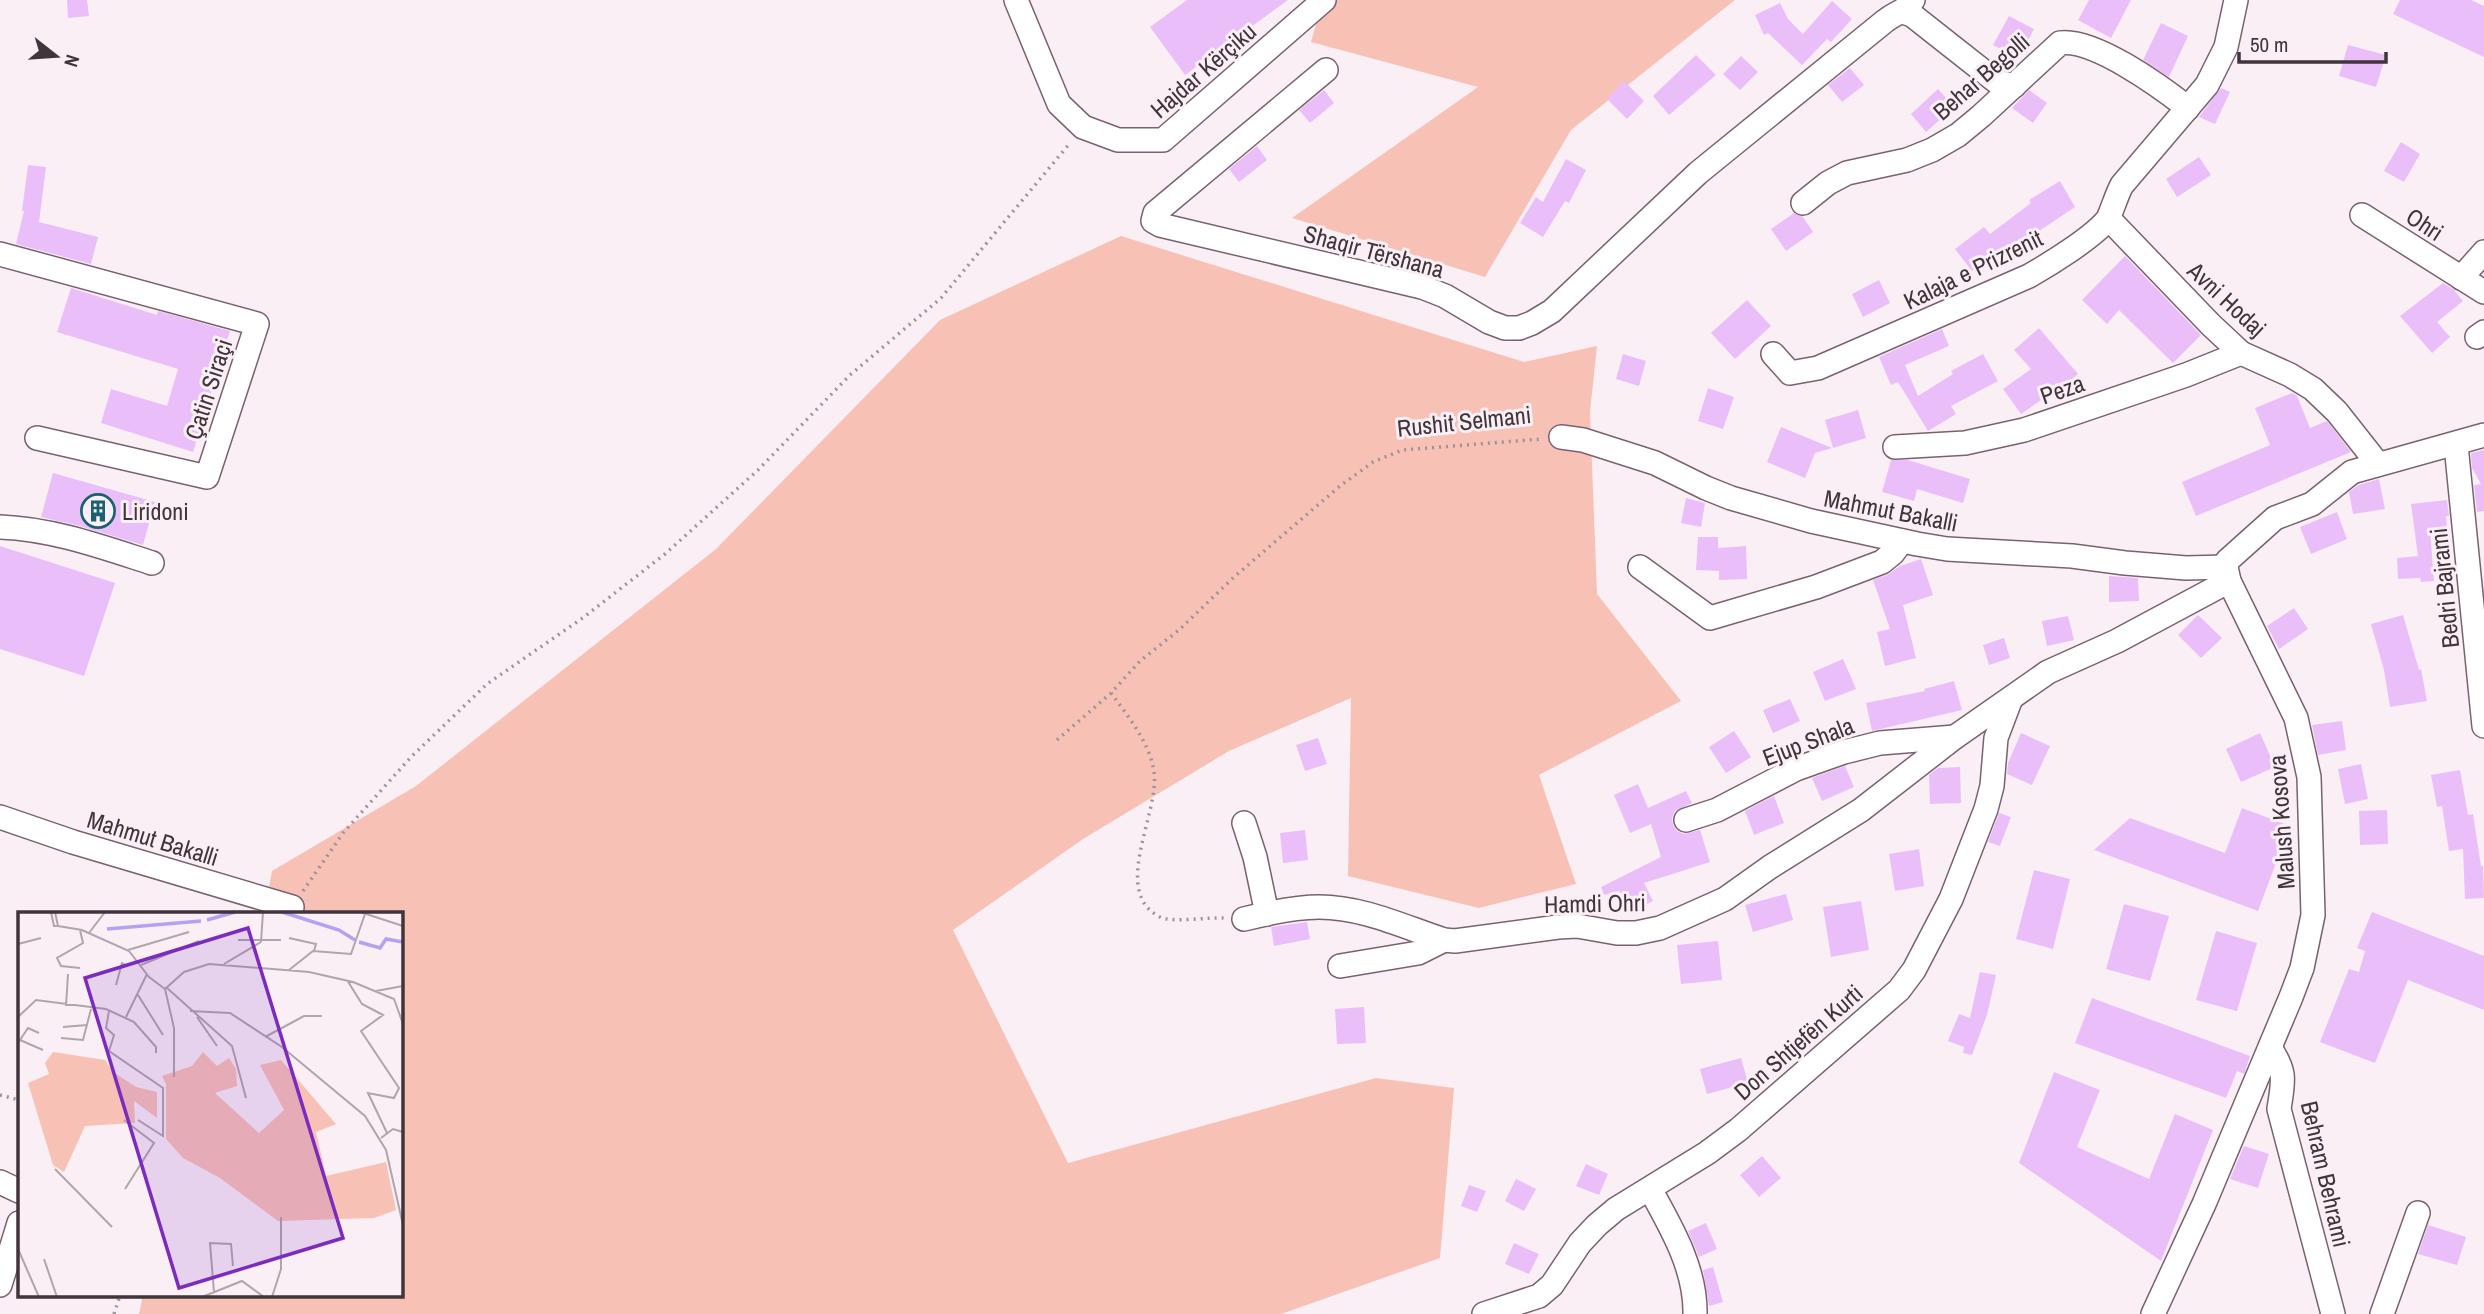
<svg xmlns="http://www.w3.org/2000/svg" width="2484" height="1314" viewBox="0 0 2484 1314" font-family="'Archivo Narrow',sans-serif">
<rect width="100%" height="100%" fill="#fbeff6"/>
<g fill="#f8c1b6">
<path d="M1323,0H1735L1571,130L1485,277L1292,218L1478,87L1311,42Z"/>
<path d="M1121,236L1524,362L1597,346L1590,412L1597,594L1681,701L1539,775L1576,884L1479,908L1348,876L1351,698L1229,751L1083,839L953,930L1068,1163L1376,1078L1454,1088L1440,1258L1281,1314H139L143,1295H401V913H264L272,871L416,786L716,549L940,320Z"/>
</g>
<g fill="#eabef9">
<path d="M67,0H87L89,16L68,18Z"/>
<path d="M1187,0H1288L1185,75L1150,27Z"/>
<path d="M2089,0H2131L2111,38L2078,20Z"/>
<path d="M2400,0H2471L2484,6V57L2393,14Z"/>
<path d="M1832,1L1852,19L1831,42L1827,39L1802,65L1768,33L1764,35L1755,15L1780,3L1788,19L1803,34Z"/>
<path d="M2009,16L2034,29L2019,58L1993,45Z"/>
<path d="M2161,23L2188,36L2169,77L2143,60Z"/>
<path d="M2348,45L2386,55L2376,87L2339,76Z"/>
<path d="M1696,55L1716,75L1669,115L1653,96Z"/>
<path d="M1741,56L1758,72L1740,90L1723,74Z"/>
<path d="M1850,68L1864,85L1842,102L1828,85Z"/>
<path d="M1624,81L1644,101L1627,119L1607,99Z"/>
<path d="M2221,88L2230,92L2215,124L2199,117Z"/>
<path d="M1938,89L1954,107L1926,132L1911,114Z"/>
<path d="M1324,90L1334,103L1310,123L1299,110Z"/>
<path d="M2029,90L2047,103L2033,123L2012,108Z"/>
<path d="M2401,142L2420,154L2404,182L2384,171Z"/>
<path d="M1257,146L1267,160L1239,182L1229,169Z"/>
<path d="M2199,157L2211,175L2177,197L2166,179Z"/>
<path d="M1566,159L1586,170L1569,203L1565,201L1543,237L1520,223L1536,197L1543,202Z"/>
<path d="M28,165L46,167L39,222L98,237L91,264L16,244L24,211H22Z"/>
<path d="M2060,181L2075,207L2012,249L2008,244L1972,271L1955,249L1984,227L1990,234L2031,203L2029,200Z"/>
<path d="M1794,213L1803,217L1813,232L1786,251L1771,229Z"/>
<path d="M2125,256L2201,335L2173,363L2119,310L2107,324L2082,300Z"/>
<path d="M1879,280L1890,303L1863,317L1852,294Z"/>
<path d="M2443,283L2453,289L2463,301L2437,322L2450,337L2432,353L2400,316Z"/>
<path d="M71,288L157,315L158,311L230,331L193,452L101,423L111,389L167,406L178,369L57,332Z"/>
<path d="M1747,300L1771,326L1735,359L1711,333Z"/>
<path d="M2039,328L2078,374L2053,395L2051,393L2021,414L2003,389L2031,369L2014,350Z"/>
<path d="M1942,329L1949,346L1905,365L1918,396L1953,374L1951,371L1983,354L1998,381L1951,406L1956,414L1928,431L1898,382L1891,385L1879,357Z"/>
<path d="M1623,354L1646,361L1639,386L1616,379Z"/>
<path d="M1708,388L1734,397L1723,429L1698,421Z"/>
<path d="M2292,393L2297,396L2310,428L2327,421L2351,452L2196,516L2182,482L2270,445L2255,408Z"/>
<path d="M1858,410L1866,438L1833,448L1825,420Z"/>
<path d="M1781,427L1832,448L1815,453L1805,478L1767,462Z"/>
<path d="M2484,450V511L2477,512L2474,485L2481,484L2472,468L2471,453Z"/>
<path d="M1891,460H1908L1970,479L1963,503L1917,489L1914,501L1882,492Z"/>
<path d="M53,473L155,502L143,545L80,526L41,517Z"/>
<path d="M2379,479L2385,509L2353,514L2349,492L2359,485Z"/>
<path d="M1686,498L1705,503L1701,527L1681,523Z"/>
<path d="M2447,500L2449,516H2446L2447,528L2430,530L2434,581L2421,582L2420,578L2398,579L2397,558L2418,556L2411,504Z"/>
<path d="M2337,512L2347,539L2311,554L2300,527Z"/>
<path d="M1698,537H1718V548L1746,546L1747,579L1719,580V571L1696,570Z"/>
<path d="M0,546L115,583L84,676L0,649Z"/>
<path d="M1921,559L1933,595L1903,605L1916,658L1885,666L1877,632L1890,629L1873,580L1887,575L1900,566Z"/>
<path d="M2109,576L2138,578L2139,601L2109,602Z"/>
<path d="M2294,608L2308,629L2279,649L2267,626Z"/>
<path d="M2198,615L2222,638L2201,658L2178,635Z"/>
<path d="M2403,615L2419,670L2421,669L2427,701L2390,707L2384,670L2371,624Z"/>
<path d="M2068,616L2074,640L2047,646L2042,621Z"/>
<path d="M2004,638L2010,658L1989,665L1983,645Z"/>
<path d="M1843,659L1856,689L1825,701L1813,672Z"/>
<path d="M1954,681L1962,710L1872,731L1866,703L1925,691L1924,689Z"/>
<path d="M1790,699L1800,721L1773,733L1763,710Z"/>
<path d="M2342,721L2346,750L2318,755L2312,725Z"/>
<path d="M1734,731L1751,757L1726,773L1709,747Z"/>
<path d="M2021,733L2050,746L2032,785L2007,774L2008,763Z"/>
<path d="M2260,733L2275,767L2241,782L2226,749Z"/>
<path d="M1318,738L1327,764L1305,771L1296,745Z"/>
<path d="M2361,764L2368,799L2345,804L2338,769Z"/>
<path d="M1845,766L1854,787L1822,801L1812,778Z"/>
<path d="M1960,767L1961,803L1930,804L1929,775L1938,768Z"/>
<path d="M2460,770L2468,815L2473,814L2481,866H2483L2484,898L2465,899L2463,849L2449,851L2442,806L2437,807L2431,775Z"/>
<path d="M1638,784L1648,808L1686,791L1692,803L1675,811L1672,818L1673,825L1677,831L1684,834L1700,830L1710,862L1644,883L1653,901L1630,912L1619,891L1604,895L1601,887L1661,857L1651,824L1630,833L1614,795Z"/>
<path d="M1774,796L1784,823L1754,835L1745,811Z"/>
<path d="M2242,808L2290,826L2258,911L2094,850L2130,818L2225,853Z"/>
<path d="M2387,810L2388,844L2360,845L2359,811Z"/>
<path d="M1999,813L2011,817L2000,846L1988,842Z"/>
<path d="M1305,830L1308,860L1283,863L1280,833Z"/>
<path d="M1919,849L1924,886L1895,891L1889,854Z"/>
<path d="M2034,870L2070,879L2053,949L2016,939Z"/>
<path d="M1786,894L1793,920L1753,932L1745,905Z"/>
<path d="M1861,901L1869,950L1831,957L1823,907Z"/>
<path d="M2124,904L2169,916L2150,981L2106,969Z"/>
<path d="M2372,912L2484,956V1010L2408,980L2375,1063L2320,1042L2349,969L2359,972L2365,951L2357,948Z"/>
<path d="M1307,922L1310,939L1274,946L1271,927Z"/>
<path d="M2216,931L2257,943L2237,1011L2196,1000Z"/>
<path d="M1718,941L1722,980L1681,984L1677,945Z"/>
<path d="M1980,972L1996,975L1987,1015L1972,1055L1963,1053L1964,1047L1948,1041L1959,1014L1970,1018Z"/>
<path d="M2092,998L2250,1056L2244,1074L2237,1071L2226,1098L2075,1043Z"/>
<path d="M1364,1007L1366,1043L1337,1044L1335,1009Z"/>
<path d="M1741,1058L1748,1083L1707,1094L1700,1069Z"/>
<path d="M2054,1072L2100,1090L2077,1147L2149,1179L2175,1114L2213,1130L2161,1261L2019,1163Z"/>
<path d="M2244,1146L2269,1154L2258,1188L2230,1179Z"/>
<path d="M1762,1156L1781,1178L1759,1197L1740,1175Z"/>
<path d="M1586,1164L1608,1174L1599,1195L1576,1186Z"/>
<path d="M1516,1179L1536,1189L1524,1211L1505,1201Z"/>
<path d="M1469,1185L1486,1191L1477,1212L1461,1206Z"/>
<path d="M1706,1223L1717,1249L1699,1257L1688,1231Z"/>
<path d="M2428,1225L2466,1237L2457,1265L2418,1254Z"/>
<path d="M1514,1243L1539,1254L1529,1274L1505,1264Z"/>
<path d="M1713,1267L1723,1302L1709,1306L1703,1270Z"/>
</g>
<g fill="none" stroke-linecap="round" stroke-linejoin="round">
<g stroke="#7a6170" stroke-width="26">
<g id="minor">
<path d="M1016,0L1059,104L1083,127L1118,140H1163L1324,0"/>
<path d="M1903,12L1912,15L1997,82L2014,86"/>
<path d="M1326,70L1155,213L1153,221L1160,225L1422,287L1445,296L1489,322L1505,328H1519L1532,323L1552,311L1698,173L1885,21C1898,11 1902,14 1913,0"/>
<path d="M1803,203L1828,183L1847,173L1907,160L1932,150L1958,135L1981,116L2060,43C2094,38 2161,87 2188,108"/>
<path d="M2362,215L2484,292"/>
<path d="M2109,219L2211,325L2241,353L2290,375L2313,389L2337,412L2378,464"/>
<path d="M0,254L257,324L207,477L37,438"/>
<path d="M2461,278L2484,252"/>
<path d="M2477,337L2484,332"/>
<path d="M1773,354L1790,373L1818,368L2029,276C2050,264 2092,238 2107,220C2110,217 2117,193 2122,185L2207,85L2226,47L2236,0"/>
<path d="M1561,437L1583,440L1655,463L1706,488L1731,498L1811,521L1917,544L1947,549L2072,556L2125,563L2186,568L2226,567"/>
<path d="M2456,445L2484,726"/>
<path d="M1895,447L1965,443L2024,430L2186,375L2241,353"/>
<path d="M0,527C53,529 102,547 152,563"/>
<path d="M1640,567L1710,618L1816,587L1882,562L1893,553L1902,541"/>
<path d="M0,817L73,842L292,907"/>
<path d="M1686,820L1717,810L1796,769L1844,752L1880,743L1955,737"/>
<path d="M1244,823L1255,857L1267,914"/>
<path d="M1244,919C1268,913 1294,907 1319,907C1363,907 1404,927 1444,940L1455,941L1558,927L1577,926L1617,933H1636L1660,928L1725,899L1770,867L1861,810L1955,737L2048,672L2117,641L2229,581"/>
<path d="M1340,966L1418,953L1444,940"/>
<path d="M2270,1048C2287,1073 2283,1081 2279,1109L2333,1314"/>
<path d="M0,1182L19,1191"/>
<path d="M1650,1189C1671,1227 1696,1269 1695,1314"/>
<path d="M0,1285L19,1223"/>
<path d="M1484,1314L1539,1296L1552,1285L1580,1243L1597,1225L1616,1209L1707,1153L1738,1130L1899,990L1914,970L1951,899L1986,809L1992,786L1996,738L2010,701"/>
<path d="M2153,1314L2204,1204L2291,997L2302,968L2313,915L2309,777L2296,718L2229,581L2226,567L2227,561L2275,518L2312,504L2352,472L2484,435"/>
<path d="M2382,1314L2418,1213"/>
</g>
</g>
<g stroke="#9e9299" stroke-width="3.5" stroke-dasharray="2 5" stroke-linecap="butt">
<path d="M1111,693C1128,716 1150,743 1154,772C1160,813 1110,892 1160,917C1173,923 1208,917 1224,918"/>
<path d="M1057,740L1111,693L1140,661L1179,630L1234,577L1340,486L1373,462L1402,450L1542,439"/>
<path d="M303,891L343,833L411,757L487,684L584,617L665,554L758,470L850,375L941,298L1070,143"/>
<path d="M0,1095L19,1100"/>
<path d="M114,1314L120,1295"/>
</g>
<use href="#minor" stroke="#fff" stroke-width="23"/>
</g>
<defs>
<g id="building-ring" transform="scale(1.75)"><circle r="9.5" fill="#fbeff6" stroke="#196070" stroke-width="1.5"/><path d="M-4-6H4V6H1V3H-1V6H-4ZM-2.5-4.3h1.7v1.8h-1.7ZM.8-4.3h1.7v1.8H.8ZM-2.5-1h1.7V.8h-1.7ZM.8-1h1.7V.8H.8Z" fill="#196070"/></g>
</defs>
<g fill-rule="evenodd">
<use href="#building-ring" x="98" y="511"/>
</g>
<g text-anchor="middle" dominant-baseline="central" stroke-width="6" stroke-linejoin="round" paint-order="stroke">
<g font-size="24" fill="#41353c" stroke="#fbeff6">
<text transform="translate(1203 70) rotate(-41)">Hajdar Kërçiku</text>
<text transform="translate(1981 76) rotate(-41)">Behar Begolli</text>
<text transform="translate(2425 224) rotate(33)">Ohri</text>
<text transform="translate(1374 251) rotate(15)">Shaqir Tërshana</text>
<text transform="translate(1973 269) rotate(-26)">Kalaja e Prizrenit</text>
<text transform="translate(2227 299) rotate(43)">Avni Hodaj</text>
<text transform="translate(208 389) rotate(-72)">Çatin Siraçi</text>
<text transform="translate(2062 389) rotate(-19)">Peza</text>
<text transform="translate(1464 421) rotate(-6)">Rushit Selmani</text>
<text transform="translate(1891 510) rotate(11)">Mahmut Bakalli</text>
<text transform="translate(2444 588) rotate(-96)">Bedri Bajrami</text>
<text transform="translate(1808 741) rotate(-21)">Ejup Shala</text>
<text transform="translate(2281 822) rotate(-94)">Malush Kosova</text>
<text transform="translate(153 838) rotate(17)">Mahmut Bakalli</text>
<text transform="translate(1595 903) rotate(-1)">Hamdi Ohri</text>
<text transform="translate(1798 1042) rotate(-41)">Don Shtjefën Kurti</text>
<text transform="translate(2326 1174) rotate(77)">Behram Behrami</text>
</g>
<g font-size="24" fill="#41353c" stroke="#fbeff6" text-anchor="start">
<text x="122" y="511">Liridoni</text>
</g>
</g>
<g transform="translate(18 912)">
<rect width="385" height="385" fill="#fbeff6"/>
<path d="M35,140L87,148L95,160L118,175L139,180V206L116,189L117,211L67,214L46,260L35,253L10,171L31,162L27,151ZM185,140L199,154L211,146L218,157L219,174L197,181L241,221L266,198L242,153L263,148L318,212L298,220L308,264L368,250L378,298L356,306L260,309L202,266L165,246L148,227V172L144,164L174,154Z" fill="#f8c1b6"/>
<path fill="none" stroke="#b2a2f3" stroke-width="3.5" d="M264,0L321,18L337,28M189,8L217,0M89,17L183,9M341,30L362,36L368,27L385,30"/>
<path fill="none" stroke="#b1a5ac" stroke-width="2" d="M33,0L36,14H40L37,0M342,0L385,14M40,14L64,18L111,39L131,65L147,77M62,18L65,31L39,46L43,54L62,56M71,21L87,0M271,26L298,32L296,39M220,28H263M243,30L245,0M0,32L23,26M110,38L171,20M206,52L243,30M123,53L181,29M271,58L295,39L333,42L347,2M329,68L344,92L365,103L343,119L381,176L376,186L350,181L369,221M98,73L104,51L109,54M149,76L214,134L228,186M147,77L166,60L191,52L291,60L335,70L376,87L385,112M147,77L156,116V165M358,79L385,74M120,83L145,123M48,94L50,62M91,99L88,116L96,123L91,139L145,176V224L120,208M172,99L212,101L264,135L347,204L368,238L385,313M0,105L18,88L88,97L116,110L138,135V141M108,105L129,62M179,105L199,134M45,115L69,113M247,125L286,104H304M43,126L65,128L73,97M2,128L25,138M0,131L10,116L21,121M106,208L136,231L107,277M363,226L375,217L385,220M37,257L94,315M0,337L21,385M26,347L39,385M196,380L192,331L213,332L215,354M184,385L224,369L246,385M254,385L263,357V305"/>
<path fill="#7b2cbf" fill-opacity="0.15" stroke="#7b2cbf" stroke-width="3.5" d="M230,16L325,326L161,376L67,66Z"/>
<rect width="385" height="385" fill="none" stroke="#41353c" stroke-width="3.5"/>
</g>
<g transform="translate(56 56) rotate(107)" stroke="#fbeff6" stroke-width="5" paint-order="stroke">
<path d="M0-5L12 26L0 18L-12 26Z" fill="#41353c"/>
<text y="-10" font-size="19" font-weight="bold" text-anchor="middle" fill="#41353c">N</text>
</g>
<path d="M2239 52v10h147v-10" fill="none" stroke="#41353c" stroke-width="3.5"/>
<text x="2250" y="52" font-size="21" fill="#41353c" stroke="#fbeff6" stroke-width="5" paint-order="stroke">50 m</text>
</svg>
